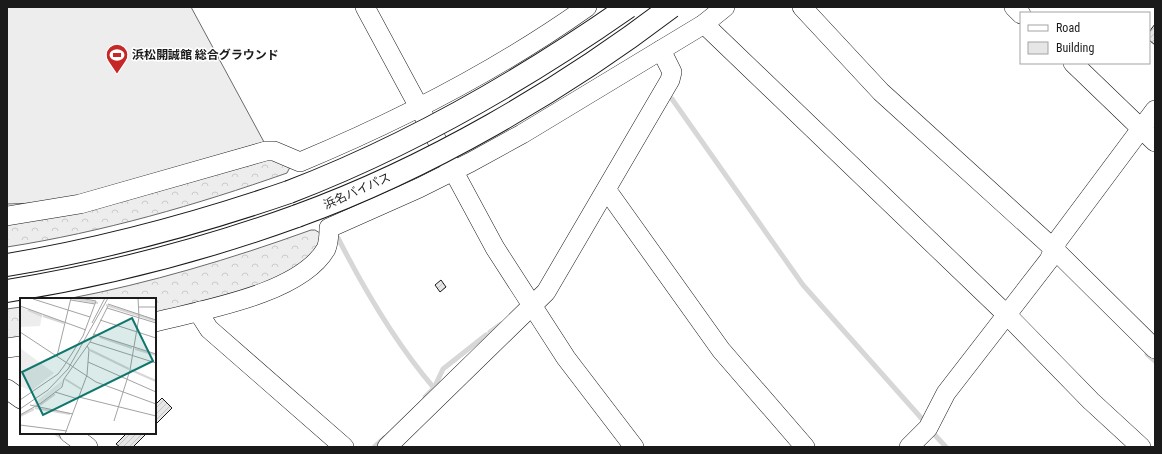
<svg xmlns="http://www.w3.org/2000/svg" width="1162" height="454" viewBox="0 0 1162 454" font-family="'Roboto Condensed','Noto Sans JP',sans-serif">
<defs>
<pattern id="forest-crowns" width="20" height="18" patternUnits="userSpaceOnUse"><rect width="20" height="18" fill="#ededed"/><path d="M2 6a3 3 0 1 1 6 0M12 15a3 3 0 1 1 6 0" fill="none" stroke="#cbcbcb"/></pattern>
<pattern id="building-hatch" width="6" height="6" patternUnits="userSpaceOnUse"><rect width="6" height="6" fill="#e6e6e6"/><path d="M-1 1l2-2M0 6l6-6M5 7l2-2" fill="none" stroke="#c5c5c5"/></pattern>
</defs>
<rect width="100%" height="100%" fill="#fff"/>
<g fill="url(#forest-crowns)" stroke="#6a6a6a">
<path d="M267,158L290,167L287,173C196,205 103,232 7,247V224Z"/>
<path d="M311,230H315L320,233L321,238C319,242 317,247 314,251C287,287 198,303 155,314V299H67C150,283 231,259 311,230Z"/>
<path d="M21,307V338L7,340V309Z"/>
</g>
<path fill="#ededed" stroke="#6a6a6a" d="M7,7H191L264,142L78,196L37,203L7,204Z"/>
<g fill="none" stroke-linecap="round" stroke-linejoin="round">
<g stroke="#d7d7d7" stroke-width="5">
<path d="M672,99L803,285L923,420"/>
<path d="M338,238C364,289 397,345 434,388"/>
<path d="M490,332L501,324"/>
<path d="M1147,354L1155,361"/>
<path d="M425,397L434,388L443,369L486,335"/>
<path d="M56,433L65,439"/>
<path d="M933,433L946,447"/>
<path d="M374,447L384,438"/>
</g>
</g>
<g fill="url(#building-hatch)" stroke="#1a1a1a">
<path d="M1155,24V45L1149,40V32Z"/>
<path d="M441,280L446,287L440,292L435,285Z"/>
<path d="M162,398L172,408L155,425V405Z"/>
<path d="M127,433H147L133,447H120L116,444Z"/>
</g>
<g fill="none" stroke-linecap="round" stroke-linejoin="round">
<g stroke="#1a1a1a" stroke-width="20">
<g id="minor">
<path d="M365,7L495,248L566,358L634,447"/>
<path d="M802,7L881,92L1054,249L1155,349"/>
<path d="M1014,7L1021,14"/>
<path d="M704,24L1007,315L1091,401L1141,447"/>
<path d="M1073,63L1155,142"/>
<path d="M605,192L611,196L721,350L805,447"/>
<path d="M7,216L80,204L266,151H274L300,162C401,120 498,70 587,7"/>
<path d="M200,311L202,318L209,329L344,447"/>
<path d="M155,322C202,310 300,294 326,249C329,242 329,235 329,228L419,188L471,162L522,134L704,24L725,7"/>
<path d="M7,348L21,346"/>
<path d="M7,389L21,399"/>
<path d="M69,433L88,447"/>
<path d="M387,447L546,292L670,80L672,72L661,50"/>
<path d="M909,447L928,428L946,393L1049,260L1058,240L1155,110"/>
</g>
</g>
<g stroke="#1a1a1a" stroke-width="24">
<g id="highway">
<path d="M7,265C103,249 196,224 289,192"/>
<path d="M7,291C106,275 203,250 297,216"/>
</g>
</g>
<use href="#minor" stroke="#fff" stroke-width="19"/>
<use href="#highway" stroke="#fff" stroke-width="22"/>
<g stroke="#1a1a1a" stroke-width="24" stroke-linecap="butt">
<g id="highway-bridge">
<path d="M289,192C409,146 522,81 628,7"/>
<path d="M297,216C427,169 562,90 671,7"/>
</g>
</g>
<use href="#highway-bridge" stroke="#fff" stroke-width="22"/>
</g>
<defs>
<g id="stadium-pin" transform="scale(1.15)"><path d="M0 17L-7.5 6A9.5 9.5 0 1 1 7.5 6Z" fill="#c62828" stroke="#fff"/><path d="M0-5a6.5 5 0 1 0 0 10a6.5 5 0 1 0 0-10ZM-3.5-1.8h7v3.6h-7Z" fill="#fff"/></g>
</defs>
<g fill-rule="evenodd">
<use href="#stadium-pin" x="117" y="55"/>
</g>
<g text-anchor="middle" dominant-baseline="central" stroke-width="3" stroke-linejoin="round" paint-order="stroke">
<g font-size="12" font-weight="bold" fill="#1a1a1a" stroke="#fff" text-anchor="start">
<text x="132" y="55">浜松開誠館 総合グラウンド</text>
</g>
<g font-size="12" fill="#1a1a1a" stroke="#fff">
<text transform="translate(357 191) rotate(-24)">浜名バイパス</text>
</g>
</g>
<g transform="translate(20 298)">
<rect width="136" height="136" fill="#fff"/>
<path d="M0,9L22,18L20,28L0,29Z" fill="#ededed"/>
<path d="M43,82L41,88L31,97L17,107H12Z" fill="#ededed"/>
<path d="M0,50L34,75L11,93L0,88Z" fill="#ededed"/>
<path fill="none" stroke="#d7d7d7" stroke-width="2" d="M51,0L78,5M86,7L136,23M8,12L22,18M23,18L44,25M80,39L112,50M115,51L136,57M70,52L109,71M111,72L136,83M45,81L61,91M20,107L35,96M15,110L50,116M0,118L14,111"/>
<path fill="none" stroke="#a3a3a3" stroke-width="1" d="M60,0L76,3M13,1L70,19M51,2L75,6M88,6L136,22M0,8L66,32M119,9H136M87,10L136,25M80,22L136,40M72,25L85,0M0,34L76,84L136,106M73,36L136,56M70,44L136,65M37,58L51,0M68,64L136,94M35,94L58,101M59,99L136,118M0,102L38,76L44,68L63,38L76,3M10,107L53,116M0,111L28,92L48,71L88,0M0,117L21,105L42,89L44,81L70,44L88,8M94,123L110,72L119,19L118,0M0,127L47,133M45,136L67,77L69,51L67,48"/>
<path fill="#0f766e" fill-opacity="0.15" stroke="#0f766e" stroke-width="2" d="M112,20L133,63L23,117L2,74Z"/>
<rect width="136" height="136" fill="none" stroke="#1a1a1a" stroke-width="2"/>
</g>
<rect width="1162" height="454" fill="none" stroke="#1a1a1a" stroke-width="16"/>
<rect x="1020" y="12" width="130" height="52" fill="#ffffff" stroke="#a3a3a3"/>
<rect x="1028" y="25" width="20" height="6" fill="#ffffff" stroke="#a3a3a3"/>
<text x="1056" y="32" font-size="12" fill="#1a1a1a">Road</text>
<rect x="1028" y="42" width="20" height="12" fill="#e6e6e6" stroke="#a3a3a3"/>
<text x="1056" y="52" font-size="12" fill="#1a1a1a">Building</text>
</svg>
